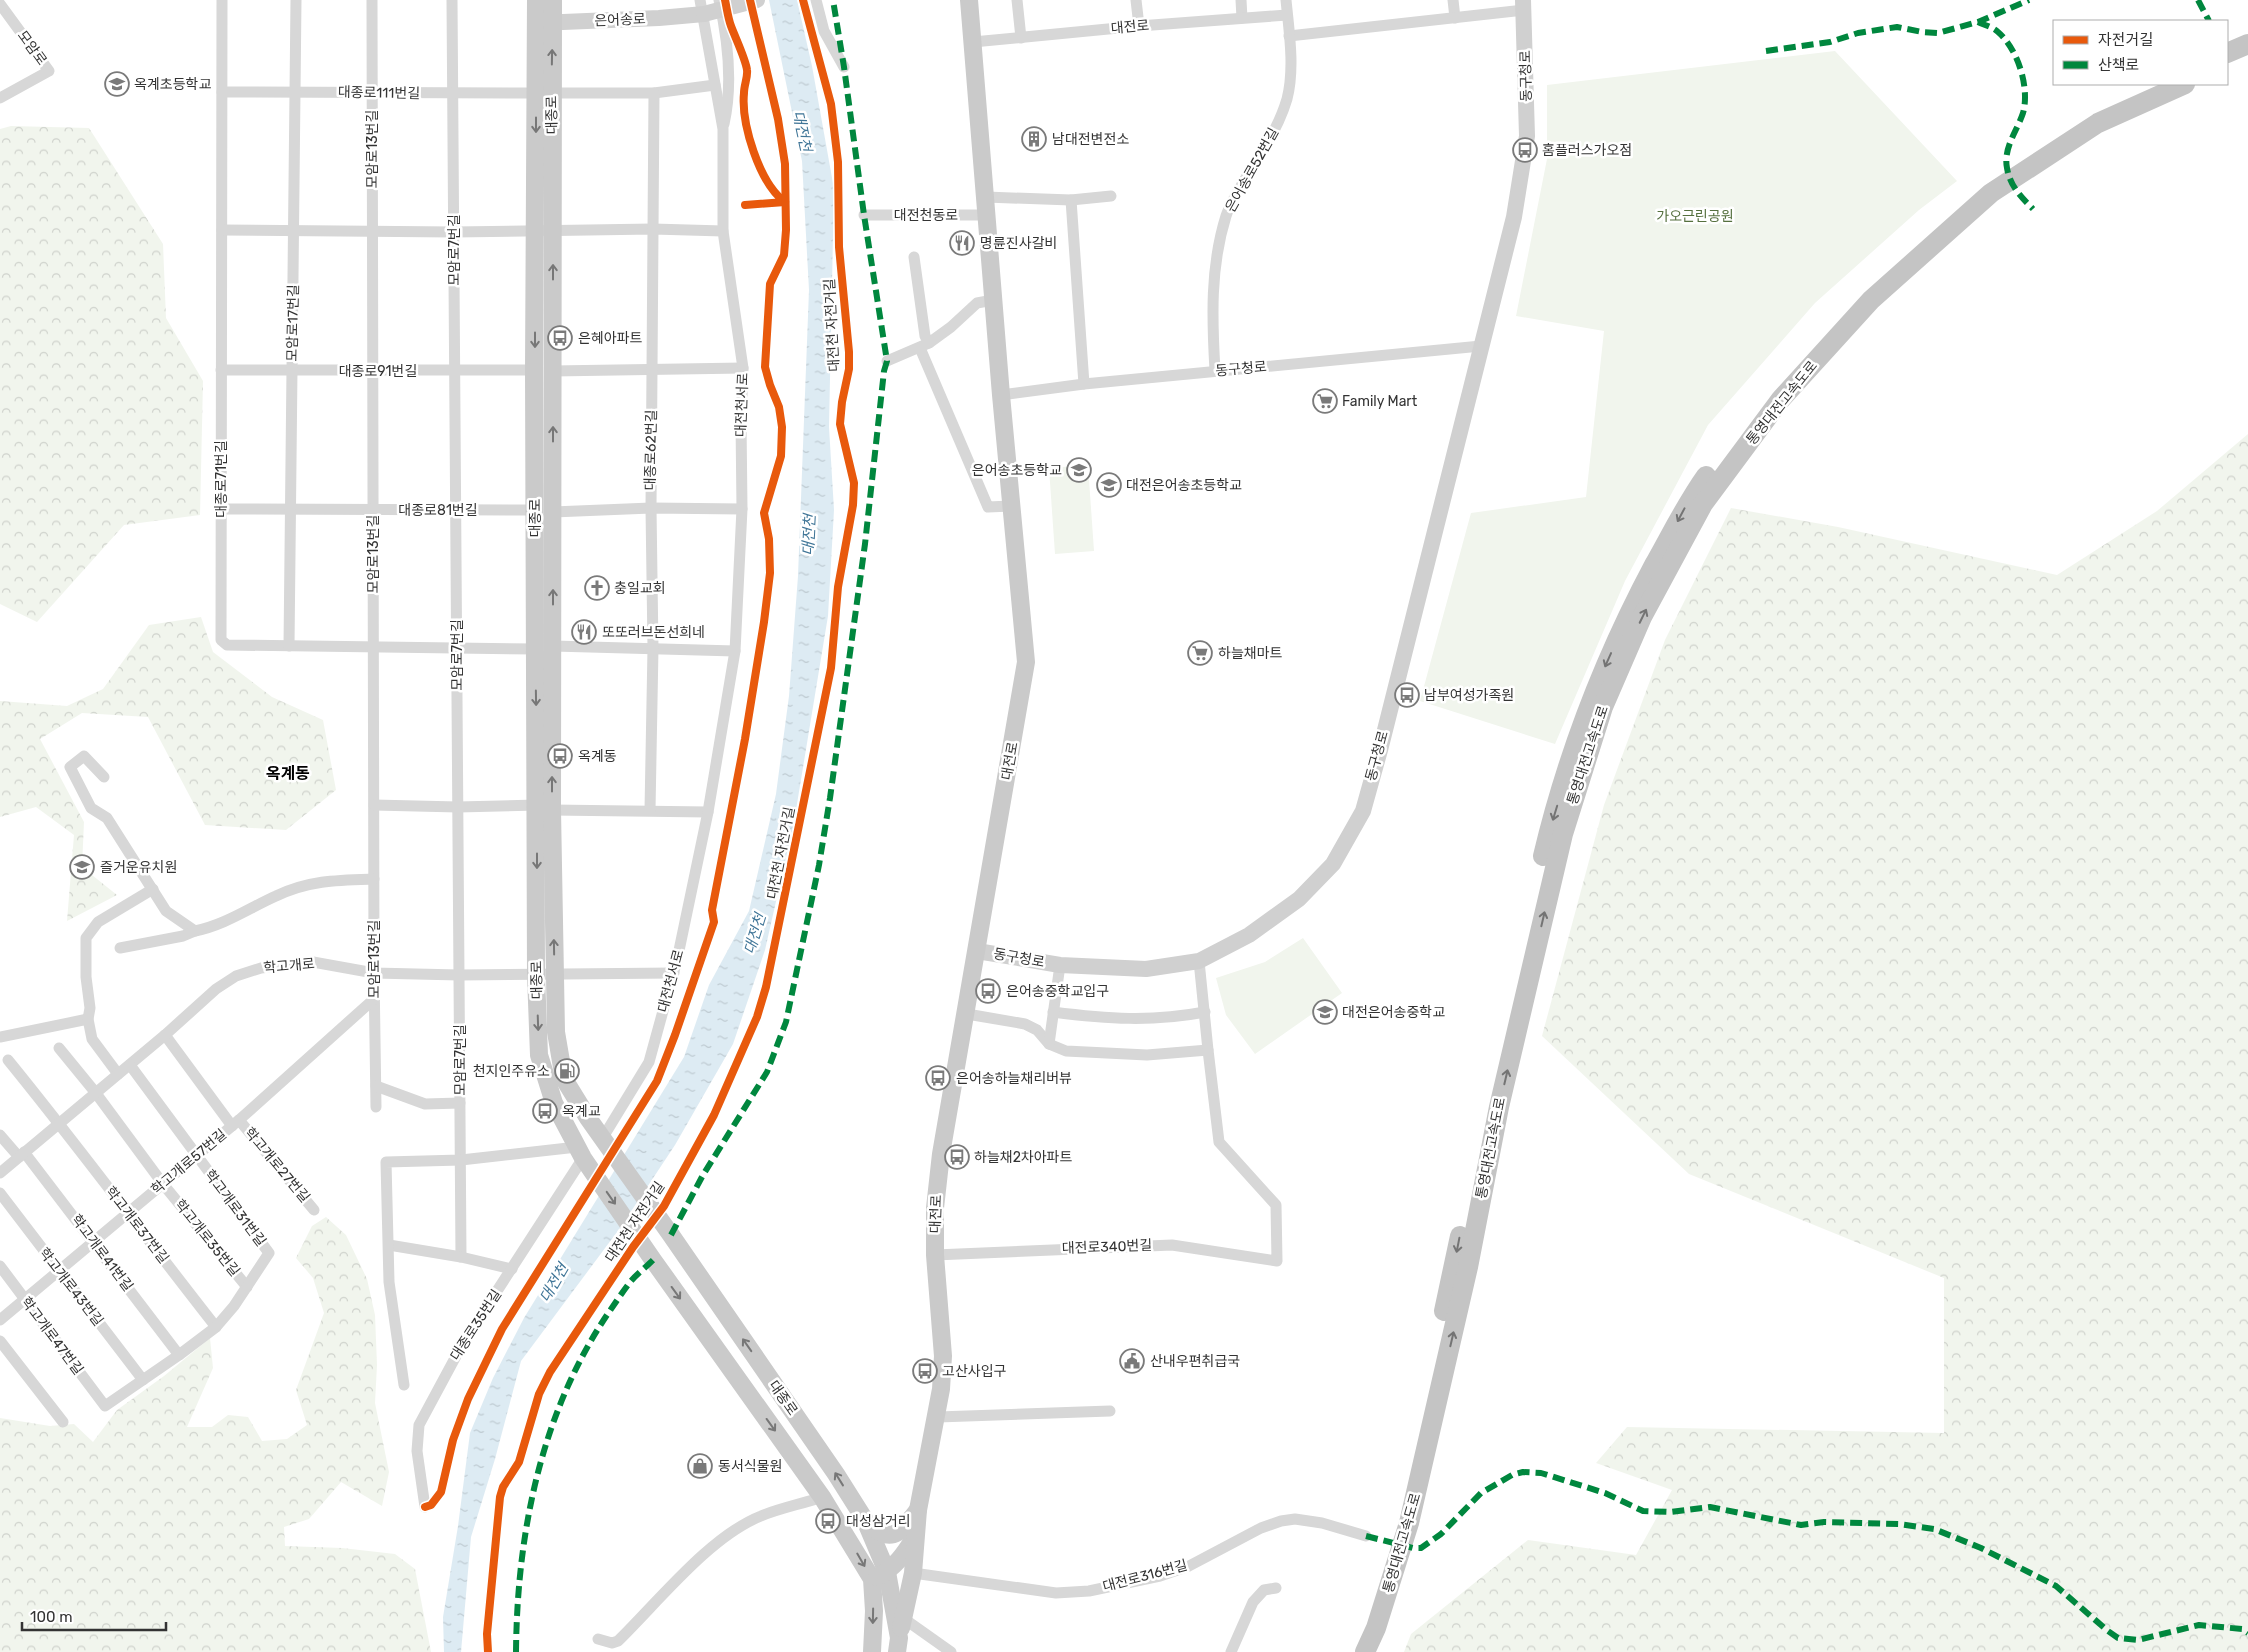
<svg xmlns="http://www.w3.org/2000/svg" width="2248" height="1652" viewBox="0 0 2248 1652" font-family="Rubik,'Noto Sans KR',sans-serif">
<defs>
<pattern id="forest-crowns" width="20" height="18" patternUnits="userSpaceOnUse" patternTransform="scale(1.25)"><rect width="20" height="18" fill="#f1f5ed"/><path d="M2 6a3 3 0 1 1 6 0M12 15a3 3 0 1 1 6 0" fill="none" stroke="#cfd2cc"/></pattern>
<pattern id="water-ripples" width="26" height="14" patternUnits="userSpaceOnUse" patternTransform="scale(1.25)"><rect width="26" height="14" fill="#ddebf3"/><path d="M2 4q2-2 4 0t4 0M15 11q2-2 4 0t4 0" fill="none" stroke="#becad1"/></pattern>
</defs>
<rect width="100%" height="100%" fill="#fff"/>
<g fill="#f1f5ed">
<path d="M1835,51L1957,181L1919,210L1815,303L1708,425L1625,581L1555,744L1420,701L1471,513L1586,497L1604,331L1516,316L1547,159V85Z"/>
<path d="M1088,465L1094,551L1055,554L1049,468Z"/>
<path d="M1303,938L1342,993L1255,1054L1226,1015L1216,978L1265,962Z"/>
</g>
<g fill="url(#forest-crowns)">
<path d="M11,126L89,128L163,244L166,318L203,381L200,515L124,525L37,622L0,604V129Z"/>
<path d="M2248,434V1652H1404L1411,1634L1528,1540L1636,1555L1672,1490L1596,1463L1627,1427L1944,1433V1278L1689,1174L1542,1036L1604,805L1665,640L1731,508L1838,527L2057,575L2157,511Z"/>
<path d="M201,617L213,652L272,697L323,720L336,790L286,830L205,825L148,717L82,713L40,739L84,822L82,867L117,895L67,921L74,835L36,807L0,817V701L67,706L103,689L149,625Z"/>
<path d="M326,1217L346,1235L367,1279L375,1315L377,1365L375,1403L389,1472L382,1506L341,1482L309,1519L284,1527L285,1546L342,1548L395,1554L415,1569L431,1652H0V1418L50,1426L74,1424L93,1442L117,1410L164,1376L210,1338L213,1368L187,1427H212L228,1415L248,1417L262,1441L287,1439L307,1425L296,1390L324,1313L313,1278L296,1258L312,1226Z"/>
</g>
<path fill="url(#water-ripples)" d="M769,0H797L812,66L834,189L829,427L834,510L828,616L794,822L765,950L733,1044L675,1145L620,1228L521,1361L495,1459L471,1537L461,1652H444L443,1617L458,1526L470,1433L493,1378L524,1318L684,1057L709,985L749,911L776,794L789,696L798,576L809,290L802,161Z"/>
<g fill="none" stroke-linecap="round" stroke-linejoin="round">
<g stroke="#d7d7d7" stroke-width="11">
<path d="M222,0L221,640L227,645L536,649"/>
<path d="M372,0L374,973L376,1107"/>
<path d="M452,0L461,1257"/>
<path d="M719,0C728,40 733,84 724,124"/>
<path d="M816,0L824,31L844,67"/>
<path d="M1017,0L1021,38"/>
<path d="M1136,0L1139,26"/>
<path d="M1241,0L1242,18"/>
<path d="M1453,0L1455,18"/>
<path d="M0,4L49,71L0,98"/>
<path d="M1289,36L1524,10"/>
<path d="M973,42L1139,26L1287,15"/>
<path d="M222,92L536,93"/>
<path d="M552,93H654L715,85"/>
<path d="M986,197L1071,200L1111,196"/>
<path d="M1071,200L1084,384"/>
<path d="M864,215H987"/>
<path d="M222,230L454,232L653,229L723,231"/>
<path d="M914,257L925,336L929,343"/>
<path d="M920,348L988,507L1011,506"/>
<path d="M887,361L929,343L951,327L977,303L993,300"/>
<path d="M221,370H534"/>
<path d="M553,371L743,368"/>
<path d="M1215,371C1212,319 1210,267 1226,216C1232,197 1252,169 1263,150C1273,134 1282,116 1287,99C1295,68 1289,31 1286,0"/>
<path d="M1001,395L1084,384L1481,346"/>
<path d="M221,509L535,510"/>
<path d="M553,512L651,508L742,509"/>
<path d="M289,646L296,0"/>
<path d="M553,646L735,651"/>
<path d="M104,777L84,756L70,767L91,808L107,818L166,911L195,931C225,925 249,908 276,896C309,880 339,880 374,879"/>
<path d="M374,805L458,807L537,805"/>
<path d="M552,810L708,812"/>
<path d="M650,810L653,648L651,508L654,93"/>
<path d="M120,948L183,936L195,931"/>
<path d="M1053,1012C1107,1019 1152,1022 1205,1012"/>
<path d="M967,1014L1025,1024L1037,1030L1049,1044L1066,1051L1147,1055L1208,1050L1199,961"/>
<path d="M165,1035L232,1126"/>
<path d="M0,1037L88,1019"/>
<path d="M1049,1044L1060,965"/>
<path d="M59,1048L95,1092L163,1184L247,1287"/>
<path d="M8,1060C79,1147 146,1238 216,1327"/>
<path d="M118,1074L92,1039L88,1019L90,1008L86,977V938L98,922L153,889"/>
<path d="M376,1086L425,1104L460,1103"/>
<path d="M239,1120L314,1210"/>
<path d="M0,1135L19,1157"/>
<path d="M602,1139L649,1062L677,960L708,812L735,651L742,509L741,422L743,368L723,231V129L700,0"/>
<path d="M24,1152L179,1355"/>
<path d="M0,1173L165,1035L216,989L236,976L261,968L313,962L374,973L459,975L674,973"/>
<path d="M0,1193L143,1380"/>
<path d="M389,1245L461,1257L512,1269"/>
<path d="M935,1255L1172,1245L1277,1261L1276,1205L1219,1142L1208,1050"/>
<path d="M0,1266L105,1406L179,1355L216,1327L234,1306L269,1253L130,1065"/>
<path d="M0,1320L239,1120L374,999"/>
<path d="M0,1341L63,1422"/>
<path d="M404,1385L389,1282L386,1162L461,1160L577,1147"/>
<path d="M938,1417L1110,1411"/>
<path d="M425,1507L417,1451L419,1425L462,1345L583,1158"/>
<path d="M913,1573L1056,1593L1089,1591L1160,1576L1189,1566L1261,1528L1281,1521L1295,1519L1322,1523L1366,1536"/>
<path d="M903,1618L951,1652"/>
<path d="M598,1639L612,1643L618,1641C658,1602 710,1536 761,1516C780,1508 802,1504 822,1497"/>
<path d="M1231,1652L1253,1602L1264,1590L1276,1588"/>
</g>
<g stroke="#d0d0d0" stroke-width="16">
<path d="M539,23L659,18L704,14"/>
<path d="M977,951L1060,965L1146,969L1199,961L1249,935L1299,899L1333,864L1363,811L1380,750L1514,217L1527,136L1523,0"/>
</g>
<g stroke="#cacaca" stroke-width="18">
<path d="M536,0L534,370L536,975L539,1055L554,1103L583,1158L653,1260L822,1497L872,1579L874,1611L872,1652"/>
<path d="M553,0L552,810L556,1032L564,1079L588,1118L671,1235L836,1474L865,1520L887,1572L899,1638L897,1652"/>
<path d="M866,1522C893,1546 899,1533 918,1510"/>
<path d="M877,1577C895,1568 905,1553 915,1537"/>
<path d="M901,1628L913,1573L918,1510L941,1389L943,1356L935,1255V1208L941,1154L1026,662L1001,395L969,0"/>
</g>
<g stroke="#c4c4c4" stroke-width="20">
<path d="M2227,53L2248,44"/>
<path d="M1543,856C1567,755 1605,657 1654,565C1671,535 1686,504 1706,476"/>
<path d="M1444,1311L1460,1236"/>
<path d="M1365,1652L1376,1628L1409,1523L1468,1267L1499,1107L1563,834L1603,707L1642,617L1703,504L1781,399L1871,300L1991,193L2098,123L2185,84"/>
</g>
<path stroke="#d0d0d0" stroke-width="16" d="M704,14L757,0"/>
<g stroke="#00873e" stroke-width="6" stroke-dasharray="12 6" stroke-linecap="butt">
<path d="M2198,0L2209,21"/>
<path d="M1978,22C1984,25 1993,27 1998,32C2018,49 2030,88 2023,113C2017,131 2003,148 2007,168C2010,186 2021,197 2033,209"/>
<path d="M1766,51L1830,42L1858,33L1897,27L1922,32L1938,33L1978,22L2029,0"/>
<path d="M671,1235L703,1175L767,1072L786,1022L819,865L830,798L865,544L884,371L887,361L864,215L844,67L833,0"/>
<path d="M1366,1536L1413,1548H1421L1441,1534L1481,1493L1512,1475L1523,1472L1541,1473L1605,1493L1643,1511L1670,1512L1710,1507L1801,1525L1824,1522L1899,1524L1934,1529L1981,1548L2056,1586L2108,1631L2118,1638L2138,1640L2199,1625L2242,1629L2248,1633"/>
<path d="M516,1652C517,1533 541,1412 609,1312C616,1302 623,1291 631,1281C637,1274 646,1267 653,1260"/>
</g>
<g stroke="#fff" stroke-width="11">
<g id="cycleway">
<path d="M725,0C727,9 728,18 731,26C735,37 746,60 747,70C748,77 744,85 744,93C741,123 759,183 785,202L745,205"/>
<path d="M425,1507L431,1505L441,1492L453,1440L468,1399L502,1329L657,1081L675,1035L714,922L712,910L745,739L764,622L770,573L769,539L764,513L781,456L782,427L779,407L770,385L765,367L770,284L784,255L786,230L785,164L778,119L750,0"/>
<path d="M488,1652L487,1634L500,1497L503,1487L519,1462L539,1394L550,1372L633,1247L664,1206L714,1115L757,1017L766,987L831,668L838,587L853,505L854,483L840,424L842,402L849,369V352L839,247L838,162L831,104L803,0"/>
</g>
</g>
<use href="#cycleway" stroke="#e8590c" stroke-width="8"/>
</g>
<defs><path id="oneway-shaft" d="M-6 0H5M1.5-3L5.5 0L1.5 3" fill="none" stroke-width="1.6" stroke-linecap="round" stroke-linejoin="round" transform="scale(1.25)"/></defs>
<g stroke="#777">
<use href="#oneway-shaft" transform="translate(552 57) rotate(-89)"/>
<use href="#oneway-shaft" transform="translate(536 125) rotate(90)"/>
<use href="#oneway-shaft" transform="translate(553 272) rotate(-90)"/>
<use href="#oneway-shaft" transform="translate(535 340) rotate(90)"/>
<use href="#oneway-shaft" transform="translate(553 434) rotate(-90)"/>
<use href="#oneway-shaft" transform="translate(553 597) rotate(-90)"/>
<use href="#oneway-shaft" transform="translate(536 698) rotate(89)"/>
<use href="#oneway-shaft" transform="translate(552 784) rotate(-90)"/>
<use href="#oneway-shaft" transform="translate(537 861) rotate(90)"/>
<use href="#oneway-shaft" transform="translate(554 947) rotate(-91)"/>
<use href="#oneway-shaft" transform="translate(538 1023) rotate(88)"/>
<use href="#oneway-shaft" transform="translate(611 1198) rotate(55)"/>
<use href="#oneway-shaft" transform="translate(676 1293) rotate(54)"/>
<use href="#oneway-shaft" transform="translate(747 1345) rotate(-125)"/>
<use href="#oneway-shaft" transform="translate(771 1425) rotate(54)"/>
<use href="#oneway-shaft" transform="translate(839 1479) rotate(-122)"/>
<use href="#oneway-shaft" transform="translate(861 1560) rotate(60)"/>
<use href="#oneway-shaft" transform="translate(873 1616) rotate(91)"/>
</g>
<g stroke="#747474">
<use href="#oneway-shaft" transform="translate(1681 515) rotate(118)"/>
<use href="#oneway-shaft" transform="translate(1643 616) rotate(-64)"/>
<use href="#oneway-shaft" transform="translate(1608 660) rotate(114)"/>
<use href="#oneway-shaft" transform="translate(1555 813) rotate(107)"/>
<use href="#oneway-shaft" transform="translate(1543 919) rotate(-77)"/>
<use href="#oneway-shaft" transform="translate(1506 1077) rotate(-77)"/>
<use href="#oneway-shaft" transform="translate(1458 1245) rotate(101)"/>
<use href="#oneway-shaft" transform="translate(1452 1339) rotate(-77)"/>
</g>
<defs>
<g id="school-ring" transform="scale(1.25)"><circle r="9.5" fill="#fff" stroke="#7a7a7a" stroke-width="1.5"/><path d="M0-5L7-2L0 1L-7-2ZM-4 1L0 2.5L4 1V4Q0 6-4 4Z" fill="#7a7a7a"/></g>
<g id="building-ring" transform="scale(1.25)"><circle r="9.5" fill="#fff" stroke="#7a7a7a" stroke-width="1.5"/><path d="M-4-6H4V6H1V3H-1V6H-4ZM-2.5-4.3h1.7v1.8h-1.7ZM.8-4.3h1.7v1.8H.8ZM-2.5-1h1.7V.8h-1.7ZM.8-1h1.7V.8H.8Z" fill="#7a7a7a"/></g>
<g id="bus-ring" transform="scale(1.25)"><circle r="9.5" fill="#fff" stroke="#7a7a7a" stroke-width="1.5"/><path d="M-5-6H5V4H4V6H2V4H-2V6H-4V4H-5ZM-3.5-4V0h7V-4ZM-3.5 1.2v1.5H-2V1.2ZM2 1.2v1.5H3.5V1.2Z" fill="#7a7a7a"/></g>
<g id="restaurant-ring" transform="scale(1.25)"><circle r="9.5" fill="#fff" stroke="#7a7a7a" stroke-width="1.5"/><path d="M-5-6h1v4h1v-4h1v4h1v-4h1v5L-1.5 .5V6h-2V.5L-5-1ZM5-6V6H3V1.5H1.5Q1.5-4 5-6Z" fill="#7a7a7a"/></g>
<g id="supermarket-ring" transform="scale(1.25)"><circle r="9.5" fill="#fff" stroke="#7a7a7a" stroke-width="1.5"/><path d="M-6-5.5h2.5l.6 2H6L4.5 2H-2.5L-4.4-4H-6ZM-1.5 3.2a1.3 1.3 0 1 0 .1 0ZM3 3.2a1.3 1.3 0 1 0 .1 0Z" fill="#7a7a7a"/></g>
<g id="church-ring" transform="scale(1.25)"><circle r="9.5" fill="#fff" stroke="#7a7a7a" stroke-width="1.5"/><path d="M-1.2-6h2.4v3.5h3.3v2.4h-3.3V6h-2.4V-.1h-3.3v-2.4h3.3Z" fill="#7a7a7a"/></g>
<g id="fuel-ring" transform="scale(1.25)"><circle r="9.5" fill="#fff" stroke="#7a7a7a" stroke-width="1.5"/><path d="M-5.5-6h7V0h2V4h1.3V-2.5L3-4.5l.8-.8L6-3V5H2.5V1h-1V6h-7ZM-4.2-4.7v3.2H.2V-4.7Z" fill="#7a7a7a"/></g>
<g id="civic-ring" transform="scale(1.25)"><circle r="9.5" fill="#fff" stroke="#7a7a7a" stroke-width="1.5"/><path d="M-.6-6.5H3V-4.5H.6V-3L4-1V1h2V6H-6V1h2V-1L-.6-3ZM-1.2 2.5V6h2.4V2.5Z" fill="#7a7a7a"/></g>
<g id="shop-ring" transform="scale(1.25)"><circle r="9.5" fill="#fff" stroke="#7a7a7a" stroke-width="1.5"/><path d="M-5-2.5h2.3a2.7 3.5 0 0 1 5.4 0H5L5.5 6h-11ZM-1.5-2.5h3a1.5 2.3 0 0 0-3 0Z" fill="#7a7a7a"/></g>
</defs>
<g fill-rule="evenodd">
<use href="#school-ring" x="117" y="84"/>
<use href="#building-ring" x="1034" y="139"/>
<use href="#bus-ring" x="1525" y="150"/>
<use href="#restaurant-ring" x="962" y="243"/>
<use href="#bus-ring" x="560" y="338"/>
<use href="#supermarket-ring" x="1325" y="401"/>
<use href="#school-ring" x="1079" y="470"/>
<use href="#school-ring" x="1109" y="485"/>
<use href="#church-ring" x="597" y="588"/>
<use href="#restaurant-ring" x="584" y="632"/>
<use href="#supermarket-ring" x="1200" y="653"/>
<use href="#bus-ring" x="1407" y="695"/>
<use href="#bus-ring" x="560" y="756"/>
<use href="#school-ring" x="82" y="867"/>
<use href="#bus-ring" x="988" y="991"/>
<use href="#school-ring" x="1325" y="1012"/>
<use href="#fuel-ring" x="567" y="1071"/>
<use href="#bus-ring" x="938" y="1078"/>
<use href="#bus-ring" x="545" y="1111"/>
<use href="#bus-ring" x="957" y="1157"/>
<use href="#civic-ring" x="1132" y="1361"/>
<use href="#bus-ring" x="925" y="1371"/>
<use href="#shop-ring" x="700" y="1466"/>
<use href="#bus-ring" x="828" y="1521"/>
</g>
<g text-anchor="middle" dominant-baseline="central" stroke-width="5" stroke-linejoin="round" paint-order="stroke">
<g font-size="14" fill="#333" stroke="#fff">
<text transform="translate(620 20) rotate(-2)">은어송로</text>
<text transform="translate(1130 27) rotate(-5)">대전로</text>
<text transform="translate(32 48) rotate(54)">모암로</text>
<text transform="translate(1526 76) rotate(-91)">동구청로</text>
<text transform="translate(379 93) rotate(1)">대종로111번길</text>
<text transform="translate(552 115) rotate(-91)">대종로</text>
<text transform="translate(372 149) rotate(-90)">모암로13번길</text>
<text transform="translate(1252 170) rotate(-61)">은어송로52번길</text>
<text x="926" y="215">대전천동로</text>
<text transform="translate(454 250) rotate(-90)">모암로7번길</text>
<text transform="translate(293 323) rotate(-89)">모암로17번길</text>
<text transform="translate(832 325) rotate(-93)">대전천 자전거길</text>
<text transform="translate(1241 369) rotate(-5)">동구청로</text>
<text x="378" y="371">대종로91번길</text>
<text transform="translate(1782 403) rotate(-51)">통영대전고속도로</text>
<text transform="translate(742 405) rotate(-88)">대전천서로</text>
<text transform="translate(651 450) rotate(-89)">대종로62번길</text>
<text transform="translate(221 479) rotate(-90)">대종로71번길</text>
<text x="438" y="510">대종로81번길</text>
<text transform="translate(535 518) rotate(-90)">대종로</text>
<text transform="translate(373 554) rotate(-90)">모암로13번길</text>
<text transform="translate(457 655) rotate(-90)">모암로7번길</text>
<text transform="translate(1588 755) rotate(-72)">통영대전고속도로</text>
<text transform="translate(1377 756) rotate(-75)">동구청로</text>
<text transform="translate(1010 761) rotate(-80)">대전로</text>
<text transform="translate(781 853) rotate(-79)">대전천 자전거길</text>
<text transform="translate(1019 958) rotate(10)">동구청로</text>
<text transform="translate(374 959) rotate(-90)">모암로13번길</text>
<text transform="translate(289 966) rotate(-5)">학고개로</text>
<text transform="translate(537 980) rotate(-91)">대종로</text>
<text transform="translate(671 981) rotate(-75)">대전천서로</text>
<text transform="translate(460 1060) rotate(-90)">모암로7번길</text>
<text transform="translate(1491 1148) rotate(-79)">통영대전고속도로</text>
<text transform="translate(189 1162) rotate(-40)">학고개로57번길</text>
<text transform="translate(277 1165) rotate(50)">학고개로27번길</text>
<text transform="translate(235 1208) rotate(53)">학고개로31번길</text>
<text transform="translate(936 1214) rotate(-88)">대전로</text>
<text transform="translate(635 1222) rotate(-56)">대전천 자전거길</text>
<text transform="translate(137 1225) rotate(52)">학고개로37번길</text>
<text transform="translate(207 1238) rotate(51)">학고개로35번길</text>
<text transform="translate(1107 1247) rotate(-2)">대전로340번길</text>
<text transform="translate(102 1253) rotate(53)">학고개로41번길</text>
<text transform="translate(71 1287) rotate(52)">학고개로43번길</text>
<text transform="translate(476 1325) rotate(-57)">대종로35번길</text>
<text transform="translate(52 1336) rotate(53)">학고개로47번길</text>
<text transform="translate(783 1398) rotate(55)">대종로</text>
<text transform="translate(1402 1543) rotate(-74)">통영대전고속도로</text>
<text transform="translate(1145 1576) rotate(-15)">대전로316번길</text>
</g>
<g font-size="14" fill="#333" stroke="#fff" text-anchor="start">
<text x="134" y="84">옥계초등학교</text>
<text x="1052" y="139">남대전변전소</text>
<text x="1542" y="150">홈플러스가오점</text>
<text x="980" y="243">명륜진사갈비</text>
<text x="578" y="338">은혜아파트</text>
<text x="1342" y="401">Family Mart</text>
<text x="1062" y="470" text-anchor="end">은어송초등학교</text>
<text x="1126" y="485">대전은어송초등학교</text>
<text x="614" y="588">충일교회</text>
<text x="602" y="632">또또러브돈선희네</text>
<text x="1218" y="653">하늘채마트</text>
<text x="1424" y="695">남부여성가족원</text>
<text x="578" y="756">옥계동</text>
<text x="100" y="867">즐거운유치원</text>
<text x="1006" y="991">은어송중학교입구</text>
<text x="1342" y="1012">대전은어송중학교</text>
<text x="550" y="1071" text-anchor="end">천지인주유소</text>
<text x="956" y="1078">은어송하늘채리버뷰</text>
<text x="562" y="1111">옥계교</text>
<text x="974" y="1157">하늘채2차아파트</text>
<text x="1150" y="1361">산내우편취급국</text>
<text x="942" y="1371">고산사입구</text>
<text x="718" y="1466">동서식물원</text>
<text x="846" y="1521">대성삼거리</text>
</g>
<g font-size="14" fill="#56703f" stroke="#fff">
<text x="1695" y="216">가오근린공원</text>
</g>
<g font-size="15" font-style="italic" fill="#3f7597" stroke="#fff">
<text transform="translate(802 131) rotate(78)">대전천</text>
<text transform="translate(809 535) rotate(-87)">대전천</text>
<text transform="translate(755 934) rotate(-73)">대전천</text>
<text transform="translate(554 1283) rotate(-60)">대전천</text>
</g>
<g font-size="16" font-weight="bold" fill="#000" stroke="#fff">
<text x="288" y="773">옥계동</text>
</g>
</g>
<rect x="2053" y="20" width="175" height="65" fill="#ffffff" stroke="#adadad"/>
<rect x="2063" y="36" width="25" height="8" fill="#e8590c" stroke="#adadad"/>
<text x="2098" y="45" font-size="15" fill="#333333">자전거길</text>
<rect x="2063" y="61" width="25" height="8" fill="#00873e" stroke="#adadad"/>
<text x="2098" y="70" font-size="15" fill="#333333">산책로</text>
<path d="M22 1622v8h144v-8" fill="none" stroke="#333333" stroke-width="2.5"/>
<text x="30" y="1622" font-size="15" fill="#333333" stroke="#ffffff" stroke-width="4" paint-order="stroke">100 m</text>
</svg>
